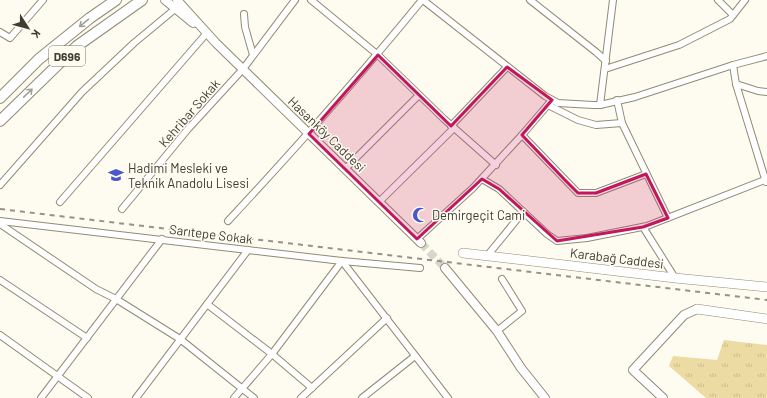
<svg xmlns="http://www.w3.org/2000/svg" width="767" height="398" viewBox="0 0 767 398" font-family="Barlow,sans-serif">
<defs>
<pattern id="grass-tufts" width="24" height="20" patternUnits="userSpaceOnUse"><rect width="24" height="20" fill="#ecdba2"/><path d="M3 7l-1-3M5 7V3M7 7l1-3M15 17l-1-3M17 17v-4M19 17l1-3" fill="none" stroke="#cbbd8c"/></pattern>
</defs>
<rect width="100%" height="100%" fill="#fefbf1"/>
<path fill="url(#grass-tufts)" d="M724,340L767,345V398H706L669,366L673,356L717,360Z"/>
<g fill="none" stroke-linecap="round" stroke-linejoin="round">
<path stroke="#d8d5cb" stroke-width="8" stroke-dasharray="8 4" stroke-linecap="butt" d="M421,243L445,268"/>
<g stroke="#928b73" stroke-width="8">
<g id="minor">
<path d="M311,0L378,55L444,119L496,165"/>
<path d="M423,0L545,96L558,103L593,105H600L635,97L733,65L767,56"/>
<path d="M530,0L596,52L606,61"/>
<path d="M718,0L733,15"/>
<path d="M244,14L245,27L253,55"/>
<path d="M0,32L10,38L43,0"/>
<path d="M733,65L736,84L766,182"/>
<path d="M605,69L679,45L730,19L745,0"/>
<path d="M736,84L758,91L767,92"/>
<path d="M617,100L622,123L668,218"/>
<path d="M548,105L578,120L596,125L622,123"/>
<path d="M600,105L613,0"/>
<path d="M451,126L507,67"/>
<path d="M522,135L578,193H596L646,174"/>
<path d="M345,169L419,95"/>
<path d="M482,179L499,189L547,234L557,241L587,238L647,226L767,179"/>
<path d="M0,185L82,92L134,43L175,9"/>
<path d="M60,202L206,34"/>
<path d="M379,202L454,128"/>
<path d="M122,209L188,129L243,69L295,0"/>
<path d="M0,221L342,261L420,268"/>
<path d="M228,221C295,149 360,76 422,0"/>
<path d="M0,224L96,289L116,299L180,339L254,398"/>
<path d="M643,227L675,278"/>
<path d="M417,239L473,188L522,135L552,100"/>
<path d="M487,256L523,212"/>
<path d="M0,280L87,338"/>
<path d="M207,304L272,354L312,388"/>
<path d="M497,331L522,311L502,279"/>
<path d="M0,335L88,398"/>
<path d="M41,398L162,239"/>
<path d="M136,398L248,250"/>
<path d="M234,398L272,354L342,261L448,398"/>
<path d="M301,398L387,318"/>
<path d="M362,398L415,356"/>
</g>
</g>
<g stroke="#928b73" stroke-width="10">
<g id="tertiary">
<path d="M165,0L193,23"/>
<path d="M177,0L216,43L421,243"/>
<path d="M445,268L497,331L521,368L545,398"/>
<path d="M663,398L633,370L684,315L697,309"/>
</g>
</g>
<g stroke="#928b73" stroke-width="10">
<g id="secondary">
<path d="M463,253L675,278L767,287"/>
<path d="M697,309L767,319"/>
</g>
</g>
<g stroke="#928b73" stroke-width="12">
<g id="trunk">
<path d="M0,98L39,59L90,18L116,0"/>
<path d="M0,121L77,46L142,0"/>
</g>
</g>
<use href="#minor" stroke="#fff" stroke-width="6"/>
<use href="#tertiary" stroke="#fff" stroke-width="8"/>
<use href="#secondary" stroke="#fff" stroke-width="9"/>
<use href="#trunk" stroke="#fff" stroke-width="10"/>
<path stroke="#959288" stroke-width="2" stroke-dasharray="5 5" stroke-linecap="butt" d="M0,209L767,300"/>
</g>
<defs><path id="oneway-shaft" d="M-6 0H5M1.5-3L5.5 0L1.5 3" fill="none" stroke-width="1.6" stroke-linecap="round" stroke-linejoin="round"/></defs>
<g stroke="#9f9e98">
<use href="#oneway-shaft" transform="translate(84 23) rotate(141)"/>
<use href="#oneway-shaft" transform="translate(28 93) rotate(-44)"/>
</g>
<path fill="#c2185b" fill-opacity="0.2" stroke="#c2185b" stroke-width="3" stroke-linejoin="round" d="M378,55L451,126L507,67L552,100L522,135L564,179L578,193H596L646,174L668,218L643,227L557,241L499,189L482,179L417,239L309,134Z"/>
<defs>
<g id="school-bare" transform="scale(1.2)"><path d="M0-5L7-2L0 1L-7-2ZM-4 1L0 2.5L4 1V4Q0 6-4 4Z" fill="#4a56cb" stroke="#fefbf1" stroke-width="2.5" paint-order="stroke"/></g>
<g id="mosque-bare" transform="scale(1.2)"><path d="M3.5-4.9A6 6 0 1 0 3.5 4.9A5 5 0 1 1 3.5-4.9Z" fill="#4a56cb" stroke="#fefbf1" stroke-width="2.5" paint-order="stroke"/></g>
</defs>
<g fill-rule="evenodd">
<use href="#school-bare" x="116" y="175"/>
<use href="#mosque-bare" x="420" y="215"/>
</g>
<g text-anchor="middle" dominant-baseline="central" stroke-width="3" stroke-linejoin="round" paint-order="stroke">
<rect fill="#fefbf1" stroke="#78756b" stroke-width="1" x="49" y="46" width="36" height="20" rx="3"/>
<g font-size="12" font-weight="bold" fill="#3f3c32">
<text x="67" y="56">D696</text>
</g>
<g font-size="13" fill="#3f3c32" stroke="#fefbf1">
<text transform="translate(189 113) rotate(-49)">Kehribar Sokak</text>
<text transform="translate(327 134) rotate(44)">Hasanköy Caddesi</text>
<text transform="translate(211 234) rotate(7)">Sarıtepe Sokak</text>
<text transform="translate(617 258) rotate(7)">Karabağ Caddesi</text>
</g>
<g font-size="13" fill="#3f3c32" stroke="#fefbf1" text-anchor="start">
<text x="128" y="168">Hadimi Mesleki ve<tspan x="128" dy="15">Teknik Anadolu Lisesi</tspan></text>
<text x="432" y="215">Demirgeçit Cami</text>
</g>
</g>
<g transform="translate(28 28) rotate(126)" stroke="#fefbf1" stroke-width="3" paint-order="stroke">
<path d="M0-3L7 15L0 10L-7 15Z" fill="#3f3c32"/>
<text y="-6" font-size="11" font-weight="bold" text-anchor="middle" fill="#3f3c32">K</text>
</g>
</svg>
